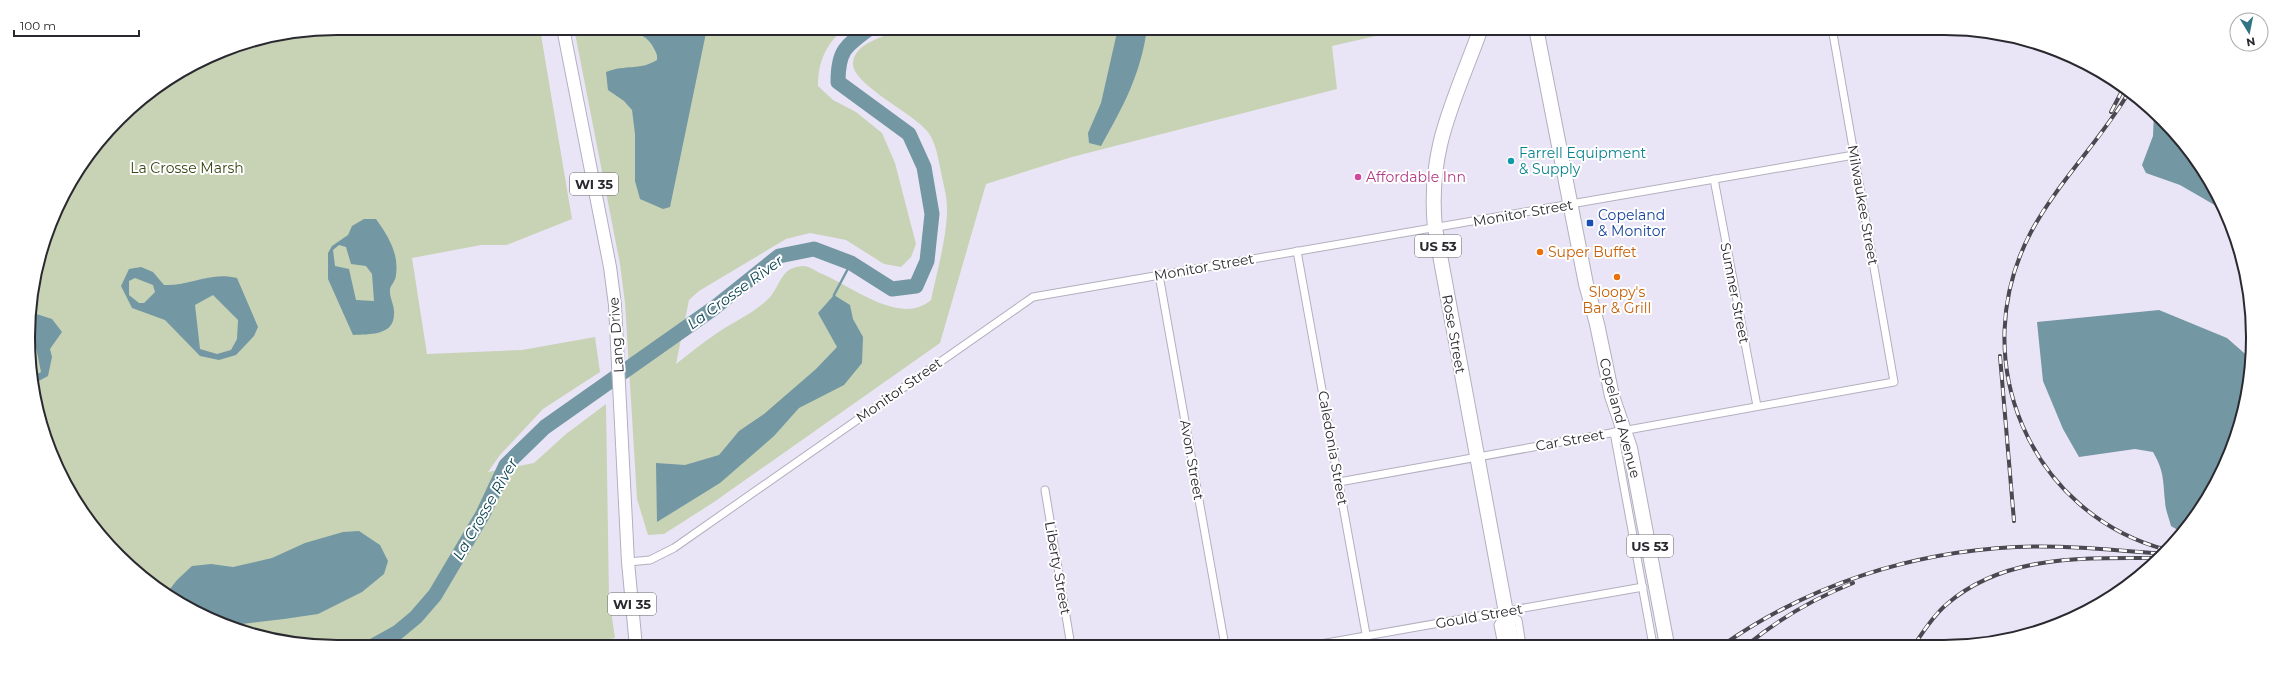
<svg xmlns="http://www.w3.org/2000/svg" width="2281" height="675" viewBox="0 0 2281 675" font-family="Montserrat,sans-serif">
<rect width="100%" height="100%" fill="#eae5f6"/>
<g fill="#c8d3b5">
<path d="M337,28H544L540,29L572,219L507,245H481L412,258L427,354L522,350L595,337L600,372L543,409L500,455L488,472L534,463L566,434L606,404L609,597L615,638L586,643L585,647H338L277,641L183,605L133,570L92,526L60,474L39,418L29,317L39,257L60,200L92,149L133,105L219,51L277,34Z"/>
<path d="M574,28H845C826,44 818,61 818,86L833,100L856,112L882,133L895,163L916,244L911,257L901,267L884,264L846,240L810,233L786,239L699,291L689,300L676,364C691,352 705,341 720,331C737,320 756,312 770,297C781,285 780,267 803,266C809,266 816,271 820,273C851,285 900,327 931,300C937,271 947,238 947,208C947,196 943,183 941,172C938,158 936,143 928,132C915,114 851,84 853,63C855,41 884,40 896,28H1411L1332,46L1337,89L1072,157L986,184L940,343L714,502L664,534L648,535L637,499L625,303L620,264Z"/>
</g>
<g fill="#7397a3" fill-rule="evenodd">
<path d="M602,28H707L670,207L663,209L640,199L635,181V134L632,110L624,101L608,90L606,72C626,64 639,71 657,60C658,54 655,51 652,45C639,25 618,36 602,28Z"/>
<path d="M1118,28H1147C1141,74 1123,107 1101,146L1089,143L1088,133L1101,103Z"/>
<path d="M2154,112C2186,138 2206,176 2225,211L2180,185L2146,173L2142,165L2153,136Z"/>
<path d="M364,219H376C388,236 399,253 396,275C396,280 391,285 390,289C389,297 395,306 394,314C394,336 369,334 353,335L328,279V253L332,246L348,235L352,226ZM339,245L346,247L351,264L366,266L372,274L374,301L356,300L349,269L335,266L333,250Z"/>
<path d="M141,267L153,272L164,285C191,286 210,271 237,278L258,327L254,336L236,355L219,360L200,356L165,320L132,308L121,286L129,269ZM135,278L153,285L155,292L144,303H139L129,295V281ZM213,295L238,320L237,339L231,350L217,354L200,349L195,305Z"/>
<path d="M834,295L850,305L853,319L863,337L862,363L844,385L799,408L774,436L720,483L657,522L656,463L685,465L719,455L739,431L764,414L816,369L837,347L818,313Z"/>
<path d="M2159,310L2227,338L2251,359L2247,398L2212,492L2181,532L2171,526C2169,518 2165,509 2165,501C2163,480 2164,471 2153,452L2135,449L2079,457L2063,429L2043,381L2037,322Z"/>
<path d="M30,312L52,319L62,332L50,349L52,357L48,376L35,383L34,376L41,372L33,332L30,330Z"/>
<path d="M359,531L380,545L388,561L384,574L362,592L318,614L284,619L234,625L183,605L166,594L177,580L192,566L211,564L233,567L272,558L305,543L343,532Z"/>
</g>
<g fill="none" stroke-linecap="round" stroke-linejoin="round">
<path stroke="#7397a3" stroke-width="2.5" d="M834,298V295L851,263"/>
<path stroke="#7397a3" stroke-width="15" d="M371,647L398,632L416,617L435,595L483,514L506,465L545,427L714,308L779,256L814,249L851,263L892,289L916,286L927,261L932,214L924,167L909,134L838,82C838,51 845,46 870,28"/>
<g stroke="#b3afbf" stroke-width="9">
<g id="street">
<path d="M1714,179L1757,406"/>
<path d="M1297,251L1368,645"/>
<path d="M1159,275L1225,646"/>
<path d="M1614,432L1653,645"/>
<path d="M1339,482L1894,382L1832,28"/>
<path d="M1045,490L1071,646"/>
<path d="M628,562L650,560L674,548L1033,297L1854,155"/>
<path d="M1315,645L1643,587"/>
<path d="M1502,645L1498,625L1506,611L1518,620L1522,645"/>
</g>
</g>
<g stroke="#b3afbf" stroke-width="14">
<path id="primary" d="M563,28L610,267L615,305L628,562L636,647"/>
</g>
<g stroke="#b3afbf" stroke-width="16">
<g id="highway">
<path d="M1481,28C1455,100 1427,148 1435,228L1512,645"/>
<path d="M1536,28L1586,284L1597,324L1612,396L1630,448L1667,645"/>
</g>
</g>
<use href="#street" stroke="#fff" stroke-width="7"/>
<use href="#primary" stroke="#fff" stroke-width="12"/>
<use href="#highway" stroke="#fff" stroke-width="14"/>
<g stroke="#4a4850" stroke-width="4">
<g id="rail">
<path d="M2129,92C2100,141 2058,182 2031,232C1964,358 2029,514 2167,550"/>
<path d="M2111,112L2124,87"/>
<path d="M2000,356L2014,521"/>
<path d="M1915,644C1924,630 1934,615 1947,604C2005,554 2085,558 2156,558"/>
<path d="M1723,645C1809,585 1911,552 2016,547C2065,545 2115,550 2164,554"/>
<path d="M1747,645C1779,619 1815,598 1853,583"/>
</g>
</g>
<use href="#rail" stroke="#fff" stroke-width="2.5" stroke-dasharray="8" stroke-linecap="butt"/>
</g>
<circle fill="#0f9aa8" stroke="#fff" stroke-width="1.5" cx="1511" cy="161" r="4"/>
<circle fill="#d1479c" stroke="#fff" stroke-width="1.5" cx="1358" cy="177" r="4"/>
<rect fill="#1a4fb4" stroke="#fff" stroke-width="1.5" x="1586" y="219" width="8" height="8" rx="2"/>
<g fill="#e8710a" stroke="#fff" stroke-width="1.5">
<circle cx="1540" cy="252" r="4"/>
<circle cx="1617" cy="277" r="4"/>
</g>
<g text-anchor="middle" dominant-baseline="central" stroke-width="4" stroke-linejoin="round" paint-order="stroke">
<g fill="#fff" stroke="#6a696d" stroke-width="1">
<rect x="570" y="173" width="48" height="22" rx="3"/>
<rect x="1415" y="235" width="46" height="22" rx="3"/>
<rect x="1627" y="535" width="46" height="22" rx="3"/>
<rect x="608" y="593" width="48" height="22" rx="3"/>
</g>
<g font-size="13" font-weight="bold" fill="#2a292f">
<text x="594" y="184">WI 35</text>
<text x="1438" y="246">US 53</text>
<text x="1650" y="546">US 53</text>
<text x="632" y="604">WI 35</text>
</g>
<g font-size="14" fill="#0d838f" stroke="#fff" text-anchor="start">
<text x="1519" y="153">Farrell Equipment<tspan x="1519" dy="16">&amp; Supply</tspan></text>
</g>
<g font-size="14" fill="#384614" stroke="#fff">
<text x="187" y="168">La Crosse Marsh</text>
</g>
<g font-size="14" fill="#b23c85" stroke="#fff" text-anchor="start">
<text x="1366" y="177">Affordable Inn</text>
</g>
<g font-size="14" fill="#2a292f" stroke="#fff">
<text transform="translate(1863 205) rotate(80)">Milwaukee Street</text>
<text transform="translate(1523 213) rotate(-10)">Monitor Street</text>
<text transform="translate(1204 267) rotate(-10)">Monitor Street</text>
<text transform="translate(1735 293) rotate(79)">Sumner Street</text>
<text transform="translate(1454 334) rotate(80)">Rose Street</text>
<text transform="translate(616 335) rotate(-94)">Lang Drive</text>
<text transform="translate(899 390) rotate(-35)">Monitor Street</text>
<text transform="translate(1620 418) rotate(75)">Copeland Avenue</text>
<text transform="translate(1570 440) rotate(-10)">Car Street</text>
<text transform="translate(1333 448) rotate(80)">Caledonia Street</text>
<text transform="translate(1192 460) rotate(80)">Avon Street</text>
<text transform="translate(1058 568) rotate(80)">Liberty Street</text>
<text transform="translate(1479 616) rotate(-10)">Gould Street</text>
</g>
<g font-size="14" fill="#164399" stroke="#fff" text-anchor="start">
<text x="1598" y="215">Copeland<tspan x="1598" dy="16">&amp; Monitor</tspan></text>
</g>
<g font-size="14" fill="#c56008" stroke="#fff" text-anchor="start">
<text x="1548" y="252">Super Buffet</text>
<text x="1617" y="292" text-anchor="middle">Sloopy's<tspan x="1617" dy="16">Bar &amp; Grill</tspan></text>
</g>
<g font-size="15" font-style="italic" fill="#0e4553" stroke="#fff">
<text transform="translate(735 292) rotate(-36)">La Crosse River</text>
<text transform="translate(485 509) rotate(-60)">La Crosse River</text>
</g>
</g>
<path d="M0 0H2281V675H0ZM337 35H1944A302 302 0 0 1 2246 337V338A302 302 0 0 1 1944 640H337A302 302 0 0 1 35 338V337A302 302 0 0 1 337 35Z" fill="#fff" fill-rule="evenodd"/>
<path fill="none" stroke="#2a292f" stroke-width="2" d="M337 35H1944A302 302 0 0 1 2246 337V338A302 302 0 0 1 1944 640H337A302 302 0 0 1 35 338V337A302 302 0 0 1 337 35Z"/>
<g transform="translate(2249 32) rotate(170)"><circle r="19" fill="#ffffff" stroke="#aaa9ac"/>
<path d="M0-3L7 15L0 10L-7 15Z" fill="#317585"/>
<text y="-6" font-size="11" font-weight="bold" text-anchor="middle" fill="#2a292f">N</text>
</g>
<path d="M14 30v6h125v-6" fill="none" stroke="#2a292f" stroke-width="2"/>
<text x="20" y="30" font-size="12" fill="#2a292f" stroke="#ffffff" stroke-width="3" paint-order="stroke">100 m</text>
</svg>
